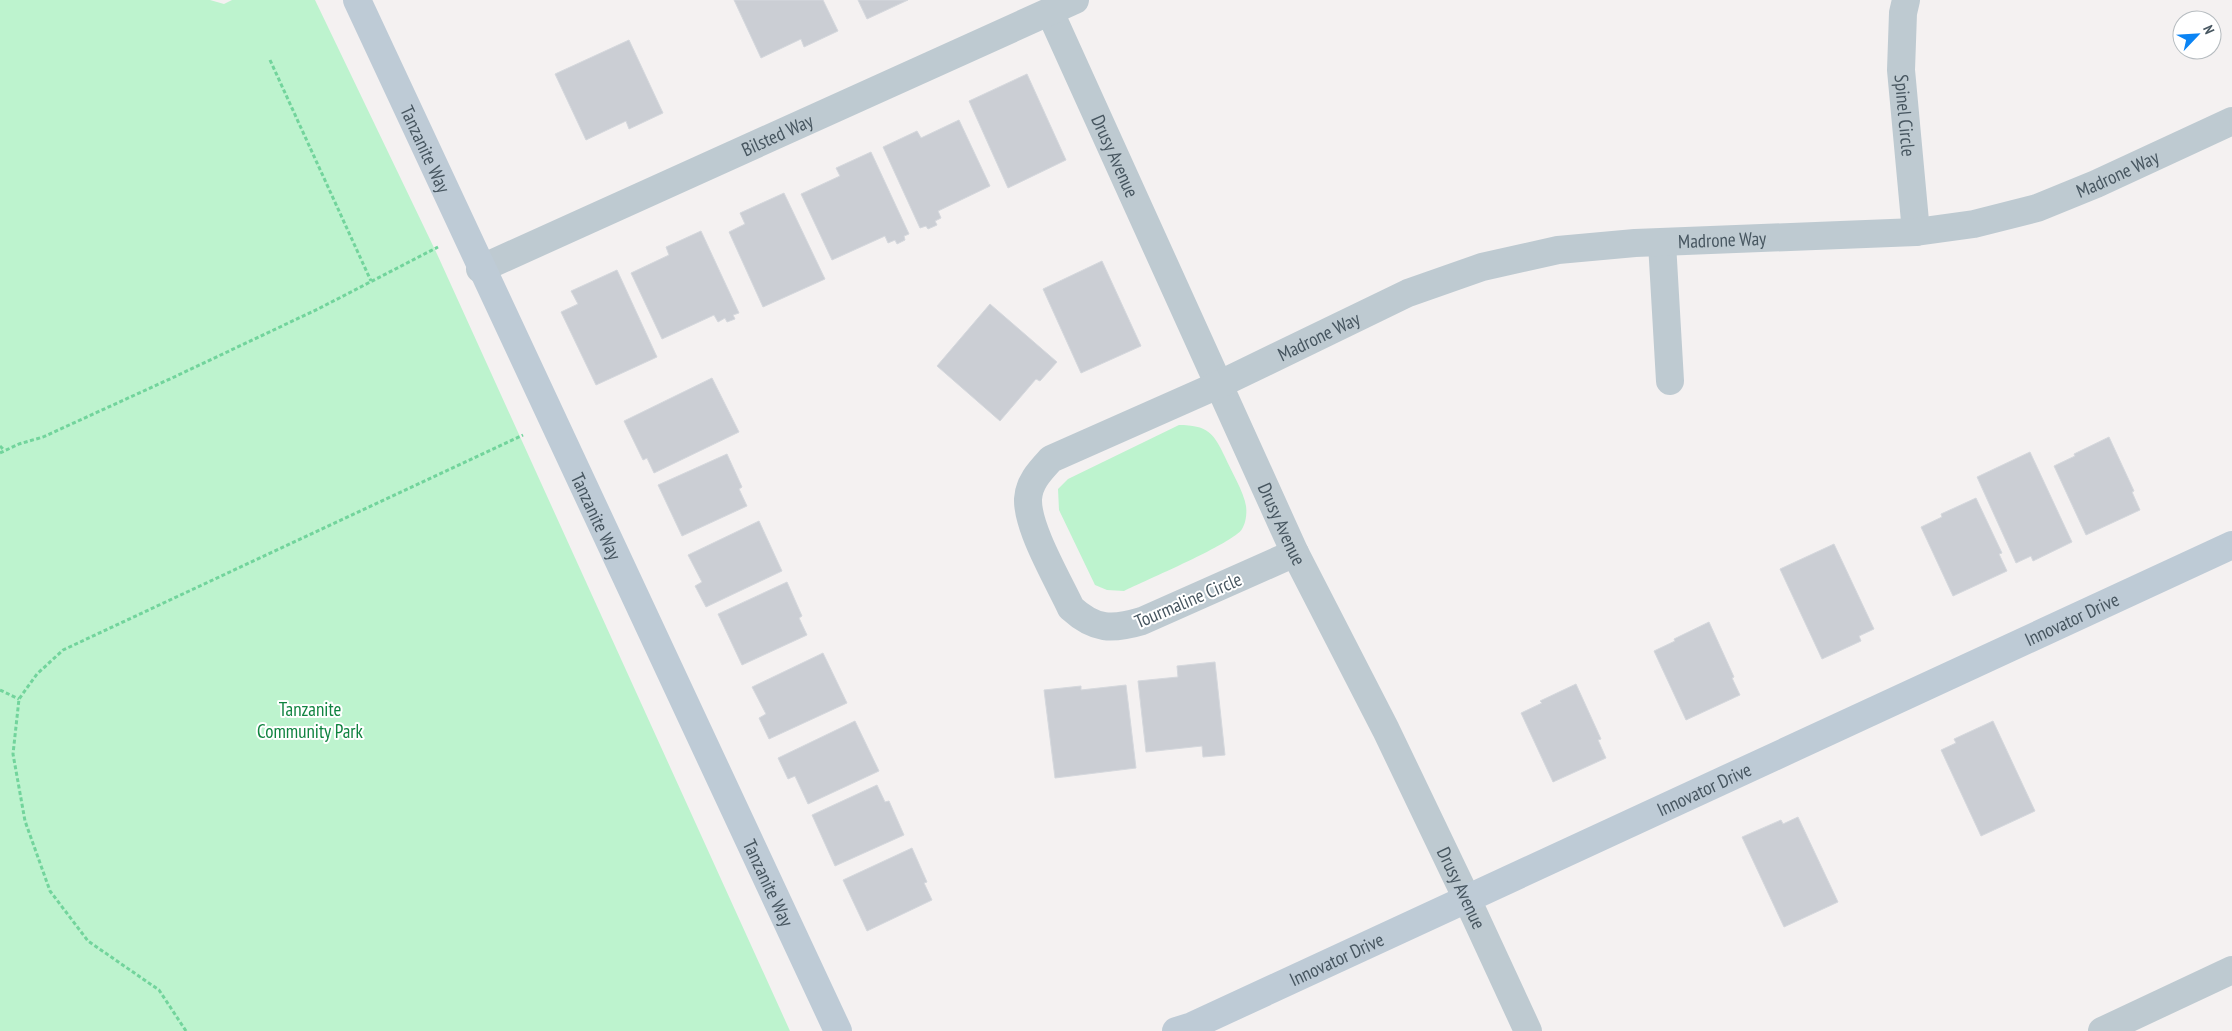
<svg xmlns="http://www.w3.org/2000/svg" width="2232" height="1031" viewBox="0 0 2232 1031" font-family="'PT Sans Narrow',sans-serif">
<rect width="100%" height="100%" fill="#f4f1f1"/>
<g fill="#bdf3ce">
<path d="M0,0H210L224,4L232,0H315L437,254L790,1031H0Z"/>
<path d="M1179,425C1207,425 1214,433 1225,457C1231,471 1244,492 1246,506C1247,513 1246,523 1242,529C1234,543 1144,581 1124,591L1107,590L1095,585L1059,510L1058,489L1068,479Z"/>
</g>
<g fill="#cbced4" stroke="#d5d8dd">
<path d="M734,0H823L838,31L804,47L801,39L761,58Z"/>
<path d="M858,0H908L867,19Z"/>
<path d="M629,40L663,113L629,129L626,121L586,140L555,74Z"/>
<path d="M1027,74L1066,160L1008,188L969,101Z"/>
<path d="M959,120L990,186L938,211L941,218L935,221L937,225L928,229L926,226L920,228L883,147L917,131L921,138Z"/>
<path d="M871,152L909,234L904,236L905,240L897,244L895,240L888,243L885,236L832,260L801,194L840,176L836,168Z"/>
<path d="M784,193L825,279L763,307L729,232L745,224L740,213Z"/>
<path d="M701,231L739,313L733,315L735,319L727,322L725,318L718,322L714,315L662,339L631,273L669,255L666,247Z"/>
<path d="M1102,261L1141,346L1081,373L1043,289Z"/>
<path d="M617,270L657,357L596,385L561,312L578,304L571,291Z"/>
<path d="M990,304L1057,362L1040,381L1036,379L1000,421L937,366Z"/>
<path d="M712,378L739,432L654,473L647,458L643,460L624,421Z"/>
<path d="M2109,437L2134,491L2132,492L2140,510L2086,535L2054,466L2075,456L2074,454Z"/>
<path d="M2030,452L2072,542L2033,561L2031,556L2016,563L1977,477Z"/>
<path d="M727,454L742,487L739,489L747,506L682,536L658,485Z"/>
<path d="M1976,498L2002,553L1999,554L2007,571L1953,596L1921,527L1942,517L1941,514Z"/>
<path d="M759,521L782,571L706,607L695,586L702,582L688,555Z"/>
<path d="M1834,544L1874,629L1859,636L1861,641L1822,659L1780,569Z"/>
<path d="M787,582L802,616L799,618L807,635L742,665L718,614Z"/>
<path d="M1709,622L1734,677L1732,678L1740,695L1686,720L1654,651L1675,641L1674,639Z"/>
<path d="M823,653L847,703L769,739L759,718L766,714L752,687Z"/>
<path d="M1215,662L1225,755L1203,757L1202,746L1146,752L1138,681L1178,677L1177,666Z"/>
<path d="M1576,684L1601,739L1598,740L1606,758L1553,782L1521,713L1542,703L1540,701Z"/>
<path d="M1126,685L1136,768L1055,778L1044,690L1081,686V690Z"/>
<path d="M855,721L879,771L808,804L795,776L788,779L778,758Z"/>
<path d="M1993,721L2035,811L1981,836L1941,750L1956,743L1954,739Z"/>
<path d="M877,785L885,802L889,801L904,835L835,866L812,815Z"/>
<path d="M1798,817L1838,902L1784,927L1742,837L1781,820L1783,824Z"/>
<path d="M912,848L927,882L924,883L932,900L867,931L843,880Z"/>
</g>
<g fill="none" stroke-linecap="round" stroke-linejoin="round">
<g stroke="#72d49c" stroke-width="3" stroke-dasharray="4 2.5" stroke-linecap="butt">
<path d="M270,60L371,281"/>
<path d="M0,446L4,450"/>
<path d="M0,453L19,444L43,437L172,378L318,309L438,247"/>
<path d="M0,690L19,699"/>
<path d="M186,1031L159,990L88,941L50,891L25,821L13,754L19,699L37,674L63,650L523,435"/>
</g>
<g stroke="#becad1" stroke-width="28">
<path id="s1" d="M1906,0L1903,13L1901,70L1916,232"/>
<path id="s2" d="M1050,12L1295,553L1386,730L1467,899L1528,1031"/>
<path d="M1662,243L1670,381"/>
<path id="s3" d="M480,269L1075,0"/>
<path id="s4" d="M1295,553L1142,621C1112,630 1095,630 1071,608C1058,580 1027,528 1028,499C1029,482 1040,471 1051,459L1218,385L1408,293L1482,267L1558,250L1635,243L1916,232L1974,224L2037,208L2096,184L2232,121"/>
<path d="M2102,1031L2232,970"/>
</g>
<g stroke="#becbd6" stroke-width="28">
<path id="s5" d="M357,0C515,345 677,688 838,1031"/>
<path id="s6" d="M1176,1031L1192,1026L2232,545"/>
</g>
</g>
<g text-anchor="middle" dominant-baseline="central" stroke-width="4" stroke-linejoin="round" paint-order="stroke">
<g font-size="19" fill="#475660" stroke="#fff">
<text stroke="none"><textPath href="#s1" startOffset="116">Spinel Circle</textPath></text>
<text stroke="none"><textPath href="#s3" startOffset="326">Bilsted Way</textPath></text>
<text stroke="none"><textPath href="#s5" startOffset="164">Tanzanite Way</textPath></text>
<text stroke="none"><textPath href="#s2" startOffset="158">Drusy Avenue</textPath></text>
<text stroke="none"><textPath href="#s4" startOffset="1529">Madrone Way</textPath></text>
<text stroke="none"><textPath href="#s4" startOffset="1124">Madrone Way</textPath></text>
<text stroke="none"><textPath href="#s4" startOffset="704">Madrone Way</textPath></text>
<text stroke="none"><textPath href="#s5" startOffset="569">Tanzanite Way</textPath></text>
<text stroke="none"><textPath href="#s2" startOffset="562">Drusy Avenue</textPath></text>
<text transform="translate(1188 600) rotate(-23)">Tourmaline Circle</text>
<text stroke="none"><textPath href="#s6" startOffset="986">Innovator Drive</textPath></text>
<text stroke="none"><textPath href="#s6" startOffset="581">Innovator Drive</textPath></text>
<text stroke="none"><textPath href="#s5" startOffset="974">Tanzanite Way</textPath></text>
<text stroke="none"><textPath href="#s2" startOffset="968">Drusy Avenue</textPath></text>
<text stroke="none"><textPath href="#s6" startOffset="176">Innovator Drive</textPath></text>
</g>
<g font-size="19" fill="#108340" stroke="#fff">
<text x="310" y="709">Tanzanite<tspan x="310" dy="22">Community Park</tspan></text>
</g>
</g>
<g transform="translate(2197 35) rotate(65)"><circle r="24" fill="#ffffff" stroke="#b5bbbf"/>
<path d="M0-4L9 19L0 12L-9 19Z" fill="#0b84f4"/>
<text y="-8" font-size="14" font-weight="bold" text-anchor="middle" fill="#475660">N</text>
</g>
</svg>
